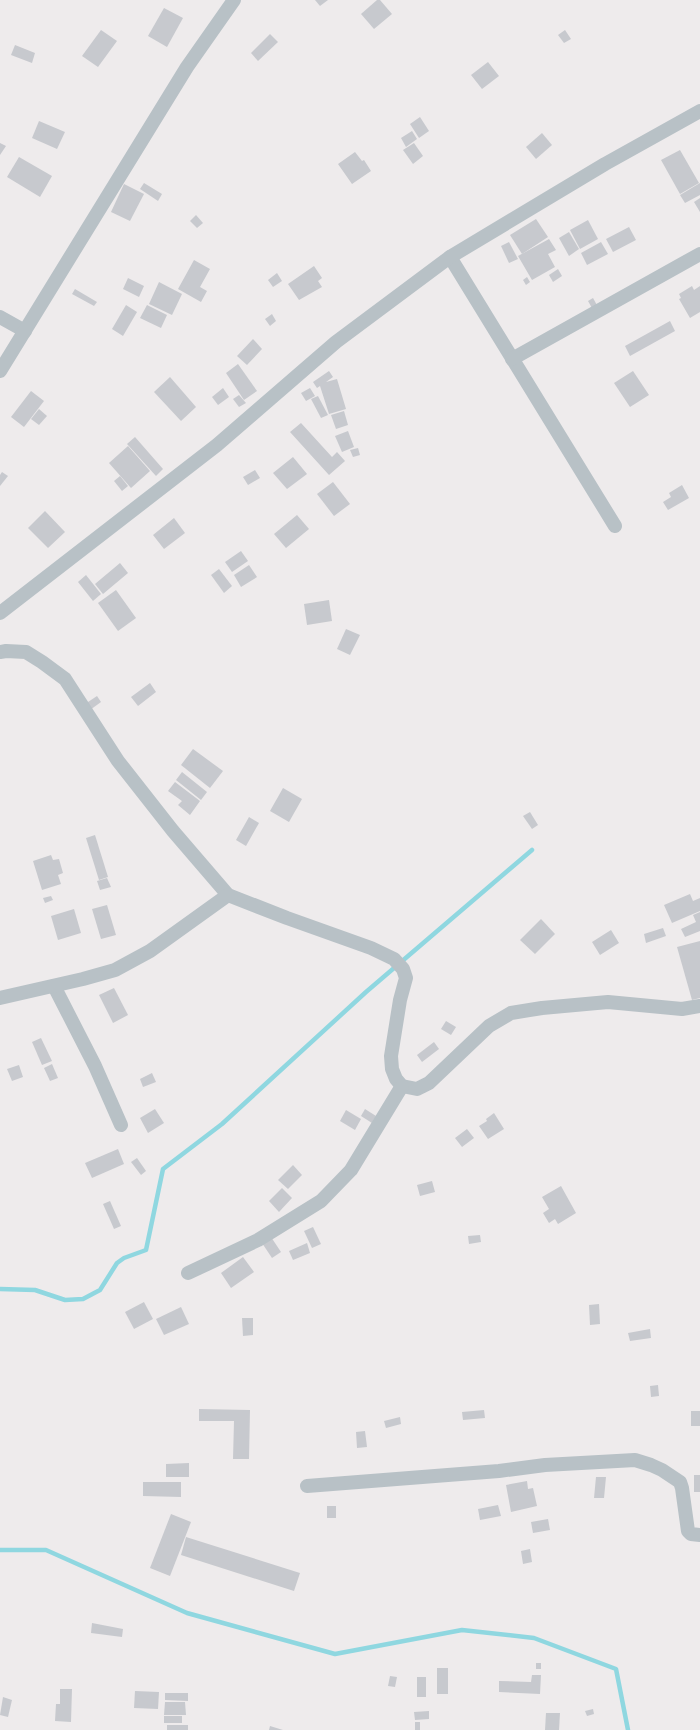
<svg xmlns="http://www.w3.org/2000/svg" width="700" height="1730" viewBox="0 0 700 1730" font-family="Poppins,sans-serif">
<rect width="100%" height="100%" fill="#eeebec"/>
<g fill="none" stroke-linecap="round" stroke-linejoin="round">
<g stroke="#8fd7e0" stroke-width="4.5">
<path d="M0,1289L35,1290L65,1300L83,1299L100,1290L117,1263L124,1258L146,1250L163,1169L222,1124L366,992L532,850"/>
<path d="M0,1550H46L187,1613L335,1654L462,1630L534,1638L616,1669L628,1730"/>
</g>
</g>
<g fill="#c7c9ce">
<path d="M315,0H328L320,6Z"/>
<path d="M377,0H380L392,14L374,29L361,14Z"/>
<path d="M164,8L183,18L167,47L148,36Z"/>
<path d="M101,30L117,41L98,67L82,56Z"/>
<path d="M565,30L571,39L564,43L558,35Z"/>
<path d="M270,34L278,42L258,61L251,53Z"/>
<path d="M15,45L35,53L32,63L11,55Z"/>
<path d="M488,62L499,76L482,89L471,75Z"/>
<path d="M420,117L429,131L419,138L410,124Z"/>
<path d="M39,121L65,132L57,149L32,138Z"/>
<path d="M412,131L417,139L406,147L401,138Z"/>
<path d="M542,133L552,145L536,159L526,147Z"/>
<path d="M0,143L6,146L0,155Z"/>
<path d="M414,143L423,156L413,164L403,150Z"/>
<path d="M680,150L699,183L680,194L661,160Z"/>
<path d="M355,152L362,161L364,160L371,171L352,184L338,164Z"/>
<path d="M19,157L52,176L40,197L7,177Z"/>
<path d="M144,183L162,194L158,201L140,189Z"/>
<path d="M700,183V195L685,203L680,195Z"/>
<path d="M124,184L144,194L130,221L111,212Z"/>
<path d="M700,198V212L694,202Z"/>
<path d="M196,215L203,223L197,228L190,221Z"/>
<path d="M536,219L548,237L522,254L510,235Z"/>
<path d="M588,220L598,239L580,249L570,230Z"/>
<path d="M629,227L636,240L613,252L606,239Z"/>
<path d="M569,232L579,249L569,256L559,238Z"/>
<path d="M549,239L556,250L548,254L555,267L532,280L518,256Z"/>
<path d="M509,242L518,259L509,263L501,246Z"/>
<path d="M601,242L608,254L587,265L581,253Z"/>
<path d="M194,260L210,269L200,287L207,291L201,302L178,289Z"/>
<path d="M314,266L322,278L318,281L322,287L299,300L288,284Z"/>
<path d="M558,269L562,276L553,282L549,275Z"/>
<path d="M277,273L282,281L273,287L268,280Z"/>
<path d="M527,277L530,282L526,285L523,280Z"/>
<path d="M128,278L144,286L139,297L123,289Z"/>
<path d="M159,282L182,294L172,315L149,304Z"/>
<path d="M692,286L694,290L700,286V312L690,318L679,299L681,298L679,294Z"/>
<path d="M75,289L97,302L94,306L72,294Z"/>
<path d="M593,298L598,307L593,310L588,301Z"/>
<path d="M126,305L137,312L123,336L112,329Z"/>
<path d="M147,305L167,315L161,328L140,318Z"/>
<path d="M272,314L276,321L270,326L265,319Z"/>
<path d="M670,321L675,331L630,356L625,346Z"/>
<path d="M253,339L262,349L247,365L237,356Z"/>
<path d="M238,364L257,391L244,400L226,373Z"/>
<path d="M329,371L333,377L326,382L337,379L346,409L329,414L320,386L317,388L313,382Z"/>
<path d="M633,371L649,395L630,407L614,383Z"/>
<path d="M170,377L196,407L181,421L154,392Z"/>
<path d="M223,388L229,397L218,405L212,397Z"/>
<path d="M310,388L315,396L306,401L301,393Z"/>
<path d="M31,391L44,401L24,427L11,417Z"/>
<path d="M239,395L246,403L239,407L233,399Z"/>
<path d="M318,396L328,415L321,418L311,399Z"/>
<path d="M39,409L47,416L39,425L31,419Z"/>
<path d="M344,411L348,425L336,429L331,415Z"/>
<path d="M301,423L332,457L337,452L345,461L329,475L290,432Z"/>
<path d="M348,431L354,447L342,452L335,436Z"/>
<path d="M135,437L163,469L156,476L127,444Z"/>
<path d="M128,446L150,471L131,488L109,463Z"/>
<path d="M358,448L360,455L353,457L350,450Z"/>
<path d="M293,457L307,474L287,489L273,473Z"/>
<path d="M255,470L260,478L248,485L243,477Z"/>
<path d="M2,472L8,476L0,486V475Z"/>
<path d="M120,476L128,486L122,491L114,481Z"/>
<path d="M333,482L350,504L334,516L317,494Z"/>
<path d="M682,485L689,498L668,510L663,502L671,497L669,493Z"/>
<path d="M45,511L65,532L48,548L28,528Z"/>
<path d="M297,515L309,529L286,548L274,534Z"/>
<path d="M174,518L185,533L164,549L153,535Z"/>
<path d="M241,551L248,561L232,572L225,562Z"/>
<path d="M120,563L128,573L103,594L95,584Z"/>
<path d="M249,565L257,577L241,587L234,575Z"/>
<path d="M219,569L232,586L224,593L211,575Z"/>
<path d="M86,575L101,594L93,601L78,582Z"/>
<path d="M116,590L136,618L118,631L98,603Z"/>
<path d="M329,600L332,621L307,625L304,604Z"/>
<path d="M346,629L360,635L350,655L337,649Z"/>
<path d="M150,683L156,692L138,706L131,697Z"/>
<path d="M97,696L101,702L90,710L85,704Z"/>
<path d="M193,749L223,771L210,788L181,765Z"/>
<path d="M182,772L207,792L201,800L176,780Z"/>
<path d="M175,782L200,801L190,815L178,805L182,801L168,791Z"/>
<path d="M283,788L302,799L289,822L270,811Z"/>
<path d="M530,812L538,825L532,829L523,816Z"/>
<path d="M249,817L259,823L246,846L236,840Z"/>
<path d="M95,835L108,877L99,880L86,838Z"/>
<path d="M51,855L53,860L59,859L63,873L58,875L61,884L42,890L33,861Z"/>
<path d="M107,878L111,887L100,890L97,881Z"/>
<path d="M690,894L693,901L700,898V911L672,923L664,905Z"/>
<path d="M51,896L53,900L45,903L43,898Z"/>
<path d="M107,905L116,935L101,939L92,909Z"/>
<path d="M74,909L81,933L58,940L51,916Z"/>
<path d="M700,912V931L685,937L681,929L696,922L693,915Z"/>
<path d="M541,919L555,934L535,954L520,940Z"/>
<path d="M663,928L666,936L646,943L644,934Z"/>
<path d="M611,930L619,943L600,955L592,942Z"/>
<path d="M700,941V998L692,1000L677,947Z"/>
<path d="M114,988L128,1015L113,1023L99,995Z"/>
<path d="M446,1021L456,1027L451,1035L441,1029Z"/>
<path d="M41,1038L52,1061L42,1065L32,1042Z"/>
<path d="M434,1042L439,1049L422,1062L417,1055Z"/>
<path d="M52,1064L58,1078L50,1081L44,1068Z"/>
<path d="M19,1065L23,1077L12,1081L7,1069Z"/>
<path d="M152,1073L156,1082L143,1087L140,1079Z"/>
<path d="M155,1109L164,1123L148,1133L140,1118Z"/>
<path d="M365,1109L376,1116L372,1123L361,1116Z"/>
<path d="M346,1110L361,1119L355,1130L340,1121Z"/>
<path d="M494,1113L504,1129L488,1139L479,1126L487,1121L486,1119Z"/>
<path d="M467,1129L474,1138L462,1147L455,1138Z"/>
<path d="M118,1149L124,1164L92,1178L85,1163Z"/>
<path d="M137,1158L146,1171L141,1175L131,1162Z"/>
<path d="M293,1165L302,1175L288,1189L278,1180Z"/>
<path d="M432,1181L435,1192L420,1196L417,1185Z"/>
<path d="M561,1186L576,1213L558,1224L555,1219L549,1223L543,1213L549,1209L542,1197Z"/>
<path d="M282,1188L292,1198L279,1212L269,1201Z"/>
<path d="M110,1201L121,1226L114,1229L103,1204Z"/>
<path d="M313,1227L321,1244L312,1248L304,1231Z"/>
<path d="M480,1235L481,1242L469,1244L468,1236Z"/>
<path d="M271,1237L281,1252L272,1258L262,1243Z"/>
<path d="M307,1243L310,1253L293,1260L289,1251Z"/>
<path d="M243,1257L254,1272L231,1288L221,1273Z"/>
<path d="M144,1302L153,1319L134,1329L125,1312Z"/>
<path d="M599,1304L600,1324L590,1325L589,1305Z"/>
<path d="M181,1307L189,1324L164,1335L156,1319Z"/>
<path d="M242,1318H253V1335L243,1336Z"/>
<path d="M650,1329L651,1338L630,1341L628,1333Z"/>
<path d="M658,1385L659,1396L651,1397L650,1386Z"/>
<path d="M199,1409L250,1410L249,1459H233L234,1421H199Z"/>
<path d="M484,1410L485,1418L463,1420L462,1412Z"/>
<rect x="691" y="1411" width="9" height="15"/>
<path d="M400,1417L401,1424L386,1428L384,1421Z"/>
<path d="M365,1431L367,1447L357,1448L356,1432Z"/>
<path d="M189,1463V1477H166V1464Z"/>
<rect x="694" y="1475" width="6" height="17"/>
<path d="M596,1477H606L604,1498H594Z"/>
<path d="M527,1481L528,1489L533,1488L537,1506L511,1512L506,1485Z"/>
<path d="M143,1482H181V1497L143,1496Z"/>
<path d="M498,1505L501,1516L480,1520L478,1509Z"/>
<rect x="327" y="1506" width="9" height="12"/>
<path d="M171,1514L191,1522L170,1576L150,1568Z"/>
<path d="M548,1519L550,1530L533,1533L531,1522Z"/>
<path d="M186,1537L300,1573L294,1591L181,1555Z"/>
<path d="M530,1549L532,1562L523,1564L521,1551Z"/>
<path d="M92,1623L123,1629L122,1637L91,1633Z"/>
<rect x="536" y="1663" width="5" height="6"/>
<rect x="437" y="1668" width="11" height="26"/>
<path d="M532,1675H541L540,1694L499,1692V1681L531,1682Z"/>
<path d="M390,1676L397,1677L395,1687L388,1686Z"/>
<rect x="417" y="1677" width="9" height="20"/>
<path d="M60,1689H72L71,1722L55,1721L56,1704H60Z"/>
<path d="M135,1691L159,1692L158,1709L134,1708Z"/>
<path d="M165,1693H188V1701L165,1700Z"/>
<path d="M3,1697L12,1700L8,1717L0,1715Z"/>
<path d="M165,1702H185L186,1715H164Z"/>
<path d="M593,1709L594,1714L587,1716L585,1711Z"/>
<path d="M429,1711V1719L415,1720L414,1712Z"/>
<path d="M546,1713H560L559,1730H545Z"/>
<rect x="164" y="1716" width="18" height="7"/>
<rect x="415" y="1722" width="5" height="8"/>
<rect x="167" y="1725" width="21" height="5"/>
<path d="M270,1726L283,1730H269Z"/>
</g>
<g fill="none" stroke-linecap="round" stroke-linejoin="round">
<g stroke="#b8c1c6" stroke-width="14">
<path d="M450,257L615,526"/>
<path d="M0,317L25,331"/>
<path d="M512,359L700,254"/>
<path d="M0,371L187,67L234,0"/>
<path d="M0,613L217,445L336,342L450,257L605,164L700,111"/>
<path d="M0,652L6,651L26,652L42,662L65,679L118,761L173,831L228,895L287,918L371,948L394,959L403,969L406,978L400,1000L391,1056L392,1069L396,1079L402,1086L417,1089L429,1083L489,1026L511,1013L542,1008L608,1002L682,1009L700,1006"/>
<path d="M54,986L95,1066L121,1125"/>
<path d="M0,998L83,979L115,970L150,951L228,895"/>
<path d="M188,1273L258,1240L321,1201L351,1170L402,1086"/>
<path d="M307,1486L499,1471L545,1465L635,1460L651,1465L662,1470L680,1482L682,1488L688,1531L691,1534L700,1535"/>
</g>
</g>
</svg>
